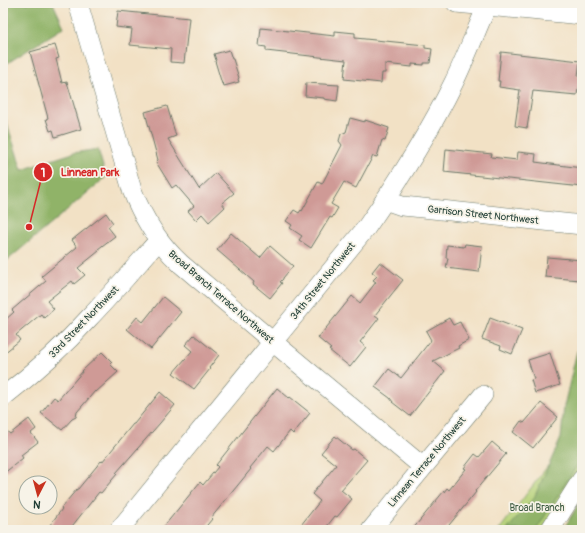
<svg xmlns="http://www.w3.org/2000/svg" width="585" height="533" viewBox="0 0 585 533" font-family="Pangolin,sans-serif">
<rect width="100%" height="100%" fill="#f7f3e8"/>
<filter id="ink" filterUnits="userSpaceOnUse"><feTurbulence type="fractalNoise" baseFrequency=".025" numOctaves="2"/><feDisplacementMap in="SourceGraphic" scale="8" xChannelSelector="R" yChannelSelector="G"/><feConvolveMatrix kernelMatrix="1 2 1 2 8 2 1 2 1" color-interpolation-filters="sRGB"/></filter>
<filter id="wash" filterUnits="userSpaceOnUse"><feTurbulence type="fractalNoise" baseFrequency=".012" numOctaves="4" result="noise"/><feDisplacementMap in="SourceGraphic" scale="16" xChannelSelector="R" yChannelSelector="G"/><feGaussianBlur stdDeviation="0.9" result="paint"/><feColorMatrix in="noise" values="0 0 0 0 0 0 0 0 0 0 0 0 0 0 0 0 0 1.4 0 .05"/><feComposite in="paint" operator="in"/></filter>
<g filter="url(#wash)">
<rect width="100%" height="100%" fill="#f2e1c5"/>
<path fill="#b5d177" stroke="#6a8756" d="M582,421V468L542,530H499Z"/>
<g fill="#90b368" stroke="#58784e">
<path d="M3,3H53L64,27L6,64L3,87Z"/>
<path d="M3,111L22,170L45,162L73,153L98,149L106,177L3,264Z"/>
<path d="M582,347V458L536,530H507L534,498L561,438L564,406L577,351Z"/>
<path d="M582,498V530H563Z"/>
</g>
<g id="blocks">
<g fill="#cf9a96">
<path d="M118,11L189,18L184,63L170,62L171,49L130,45L132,29L116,27Z"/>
<path d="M261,28L335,36V31L355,33V38L425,45V48L432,49L430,63H424V65L412,64V67L385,64V73H382L381,83L344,79L346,60L266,51V47L259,46Z"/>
<path d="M55,45L59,58L56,59L62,83L67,82L81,129L55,137L53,130L50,131L46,119L48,118L30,52Z"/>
<path d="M229,50L232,59H233L239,78L238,79L239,82L224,86L223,83L222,84L215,61L216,60L214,54Z"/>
<path d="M501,52L580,61L578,76H581L579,89H578L577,95L533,91L527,128L515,126L520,90L499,87L500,81H498Z"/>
<path d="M306,83L339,85L337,101L324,99V98L305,96Z"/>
<path d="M167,106L176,136L168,139L199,189L216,173L234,193L222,203L225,207L209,222L202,214L196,220L188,211L194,206L176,185L172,188L156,162L158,160L145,112Z"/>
<path d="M350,118L365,122V120L389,128L385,141L382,140L377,157L373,156L356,188L344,182L331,204L338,208L332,218L330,217L311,248L299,240L302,236L290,228L292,225L286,221L294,210L299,213L301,210L302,211L318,182L322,184L342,145L339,141L341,134L346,132Z"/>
<path d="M446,149L492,154L491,157L517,160L518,152L536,154L535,162L582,168V187L444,172Z"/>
<path d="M106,213L113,223L108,227L115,236L98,249L99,251L78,268L85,275L74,284L72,281L47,301L54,309L44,318L41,314L16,335L20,340L3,354V320L4,321L14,312L12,310L46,281L42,276L77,247L72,240Z"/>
<path d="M231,233L260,258L270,246L293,266L283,278V279L280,282L282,283L270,298L253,284L254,282L217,250Z"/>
<path d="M465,244L482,246L479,272L446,268L448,258H446L447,245L464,247Z"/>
<path d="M547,257L582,260V274H581L580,280L545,277Z"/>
<path d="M380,262L403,280L375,315L379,318L360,342L366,347L350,367L329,350L331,349L318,338L352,296L360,303L376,282L373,280L377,276L372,272Z"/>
<path d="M163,297L181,312L151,349L127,329L137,317L143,322Z"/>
<path d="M449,318L453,325L460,322L469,340L458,346L459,348L433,361L445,371L410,416L392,402H393L390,398L375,387L389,369L401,378L431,340L426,331Z"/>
<path d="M490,318L522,330L512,354L500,349L501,346L482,339Z"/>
<path d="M194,335L219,355L209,368L210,369L194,389L173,373L192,351L185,345Z"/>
<path d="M102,352L112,362L110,364L118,372L96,392L95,391L77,412L76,417L72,419L62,430L41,413L54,397L58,400L83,371H82Z"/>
<path d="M550,353L560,385L535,393L531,380L534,379L528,360Z"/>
<path d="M277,388L289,398L290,397L310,413L293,434L290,431L274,451L268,446L250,468L251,469L211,518L212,519L203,530H161L200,482L203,485L218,467L216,465Z"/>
<path d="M160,392L175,405L160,423L116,473L117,474L101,493L99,492L69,530H46L62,509L61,508L77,489H78L101,461L102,462L133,424H134Z"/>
<path d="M541,403L558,417L533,448L513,432L521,421L524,423Z"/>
<path d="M29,419L36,429L31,433L38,442L21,455L23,458L3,474V428L10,434Z"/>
<path d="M335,436L352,450L354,449L367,460L341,490L352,499L337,517L335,516L324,530H297L320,501L312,494L336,465L321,453Z"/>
<path d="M492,442L506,454L475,491L476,492L445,530H412L444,491V492L447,488L449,490L466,469L464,468L475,454L479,457Z"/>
</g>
</g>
</g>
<g filter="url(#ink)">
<use href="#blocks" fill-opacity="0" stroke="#697667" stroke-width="1"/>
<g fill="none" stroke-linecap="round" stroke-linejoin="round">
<g stroke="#697667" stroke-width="20">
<g id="street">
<path d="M78,3L132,190C143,218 159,244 181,264L273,342L423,467"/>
<path d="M456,3L582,15"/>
<path d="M385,200L402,206L413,207L582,225"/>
<path d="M3,397C34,373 63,347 89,318C113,293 136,266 159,240"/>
<path d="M119,530L366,228C398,182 429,133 454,82C466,57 476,31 487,6"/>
<path d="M371,530L483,395"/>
<path d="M550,530L582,479"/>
</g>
</g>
<use href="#street" stroke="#fff" stroke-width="19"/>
</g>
</g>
<g text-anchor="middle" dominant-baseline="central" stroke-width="3.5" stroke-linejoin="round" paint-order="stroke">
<g font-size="10" fill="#1f3d34" stroke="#f7f3e8">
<text transform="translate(483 215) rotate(6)">Garrison Street Northwest</text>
<text transform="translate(323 281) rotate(-51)">34th Street Northwest</text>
<text transform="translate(221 297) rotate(41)">Broad Branch Terrace Northwest</text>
<text transform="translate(84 322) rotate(-46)">33rd Street Northwest</text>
<text transform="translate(427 462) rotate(-50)">Linnean Terrace Northwest</text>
</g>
<g font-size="10" fill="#3d5b41" stroke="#f7f3e8">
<text x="537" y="508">Broad Branch</text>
</g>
</g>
<path fill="none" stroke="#d62828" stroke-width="1.5" d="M29 227L43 172"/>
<g fill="#d62828" stroke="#f7f3e8" stroke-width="1.5">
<circle cx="29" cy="227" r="4"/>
<circle cx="43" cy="172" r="10"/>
</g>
<g font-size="12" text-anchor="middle" font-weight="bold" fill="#fff">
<text x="43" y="177">1</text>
</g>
<g font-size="11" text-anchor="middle" font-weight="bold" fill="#d62828" stroke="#f7f3e8" stroke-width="3.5" stroke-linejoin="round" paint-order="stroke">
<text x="90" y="176">Linnean Park</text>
</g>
<rect width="585" height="533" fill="none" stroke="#f7f3e8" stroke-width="16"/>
<g transform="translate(38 495) rotate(186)"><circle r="19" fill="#f7f3e8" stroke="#a1aaa0"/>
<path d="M0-3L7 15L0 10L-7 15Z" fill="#c8321e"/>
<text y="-6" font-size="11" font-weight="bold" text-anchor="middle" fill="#1f3d34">N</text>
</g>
</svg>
